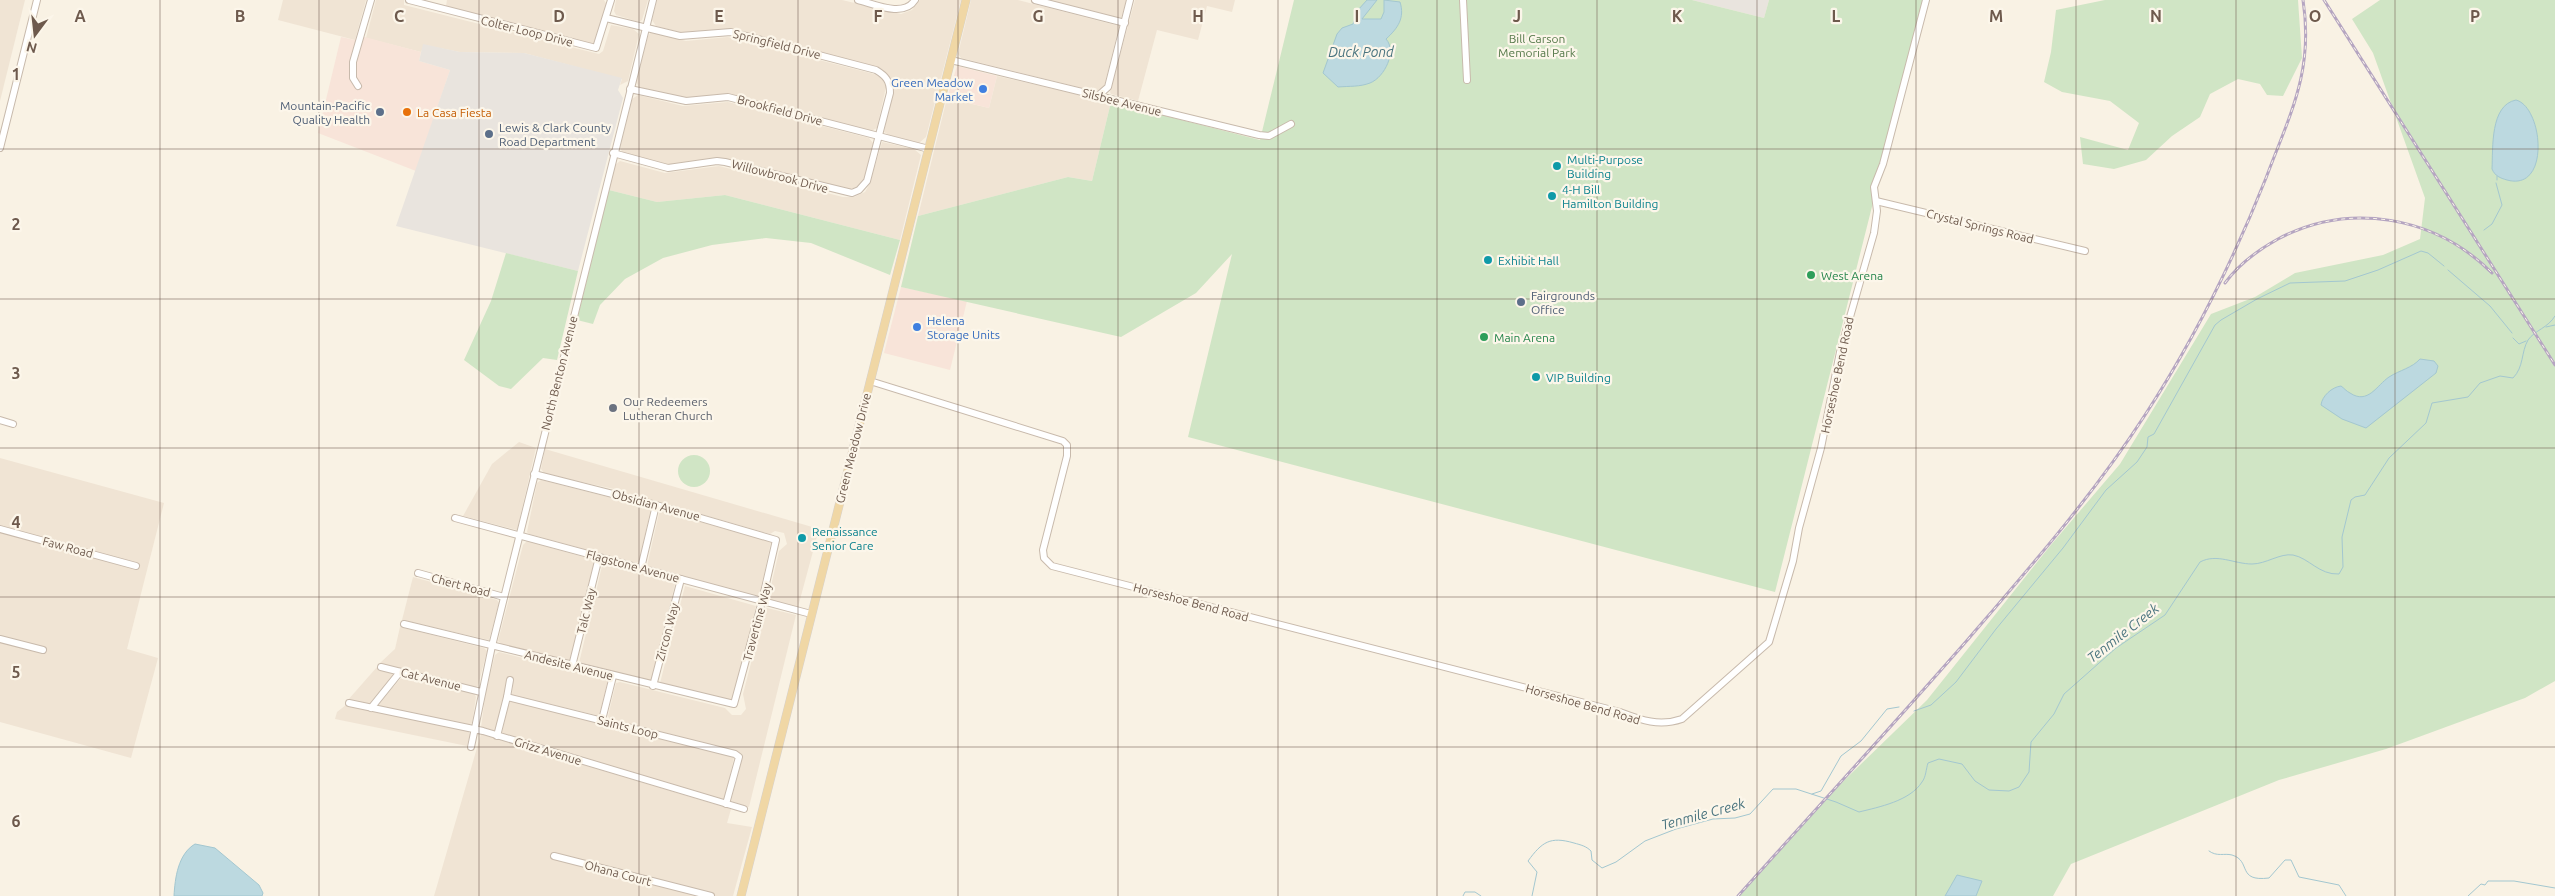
<svg xmlns="http://www.w3.org/2000/svg" width="2555" height="896" viewBox="0 0 2555 896" font-family="Ubuntu,sans-serif">
<rect width="100%" height="100%" fill="#f9f2e4"/>
<g fill="#f0e4d4">
<path d="M0,0H25L0,101Z"/>
<path d="M283,0H366L355,40L278,20Z"/>
<path d="M376,0H404V5L599,54L603,51L611,25L633,29L639,34L628,81L620,85L622,79L524,53L460,52L424,45L421,52L366,38Z"/>
<path d="M447,0H604L607,5L595,44H592L446,6Z"/>
<path d="M616,0H648L642,20L639,22L616,15L614,11Z"/>
<path d="M657,0H842L901,14L912,10L920,0H961L926,137L919,143L889,135L884,132L893,90L891,78L882,69L732,30L683,33L656,26L652,20Z"/>
<path d="M971,0H1018L1119,26L1104,87L1098,92L961,58L958,54Z"/>
<path d="M1047,0H1127L1121,18Z"/>
<path d="M1135,0H1235L1232,12L1207,6L1198,40L1157,30L1138,101L1111,94L1110,92Z"/>
<path d="M651,32L686,41L728,37L874,74L882,78L886,87L877,128L871,131L730,95L718,94L686,99L639,87L636,82L648,36Z"/>
<path d="M997,76L1111,102L1092,181L1068,177L918,216L947,98L989,108Z"/>
<path d="M638,95L683,106L728,102L869,138L873,143L864,180L860,186L847,190L722,158L671,165L623,153L620,148L632,99Z"/>
<path d="M882,142L914,149L921,155L900,240L725,195L657,202L609,190L615,165L620,161L665,173L719,166L843,197H854L865,192L870,183Z"/>
<path d="M519,442L536,448L517,530L463,516L492,464Z"/>
<path d="M545,449L819,529L798,607L768,599L779,551L787,544L784,533L775,531L770,534L614,489L545,474L541,469Z"/>
<path d="M0,458L164,503L127,649L158,658L131,758L0,722Z"/>
<path d="M541,480L651,508L639,562L635,563L529,534L527,532L537,483Z"/>
<path d="M662,511L771,542L759,597L647,566L659,513Z"/>
<path d="M527,541L594,560L595,563L570,661L503,645L498,641L523,545Z"/>
<path d="M606,563L675,584L651,681L579,663L602,566Z"/>
<path d="M413,577L497,600L499,603L489,640L402,620Z"/>
<path d="M685,586L756,606L733,701L660,683Z"/>
<path d="M767,608L796,615L749,807L731,801L742,759L739,752L610,720L608,716L616,683L620,682L725,708L732,715H741L746,709L743,694L765,609Z"/>
<path d="M400,627L484,648L487,651L478,686L475,687L380,663L395,649Z"/>
<path d="M499,652L608,680L600,716L512,695L513,678L508,677L496,731L481,727L486,691L495,655Z"/>
<path d="M377,667L394,675L372,704L348,700Z"/>
<path d="M403,676L474,693L476,697L472,723L468,725L379,706V703Z"/>
<path d="M511,701L734,757L725,800L504,735L502,732L509,703Z"/>
<path d="M346,705L468,731L470,734L467,746L335,719L337,712Z"/>
<path d="M481,734L731,809L727,823L752,827L733,896H434Z"/>
</g>
<g fill="#f8e4d9">
<path d="M357,35L421,52L419,61L450,70L416,171L318,133L341,37L355,40Z"/>
<path d="M957,66L997,76L989,108L947,98Z"/>
<path d="M901,287L967,301L950,370L884,353Z"/>
</g>
<g fill="#e9e4de">
<path d="M1692,0H1769L1764,18Z"/>
<path d="M423,44L460,52L524,53L622,78L618,90L623,98L578,271L396,226L450,70L419,61Z"/>
</g>
<g fill="#d0e5c5">
<path d="M1294,0H1692L1764,18L1769,0H1924L1775,592L1188,437L1232,254L1196,293L1121,337L901,287L918,216L1068,177L1092,181L1111,102L1260,140Z"/>
<path d="M2105,0H2298L2302,58L2283,96L2267,95L2260,84L2238,79L2210,94L2200,117L2172,136L2146,160L2114,169L2083,164L2080,137L2128,150L2139,123L2110,101L2062,92L2044,82L2051,52L2056,10Z"/>
<path d="M2380,0H2555V681L2525,698L2386,749L2279,780L2071,864L2053,896H1738L1825,799L1927,700L2050,546L2120,464L2211,314L2255,297L2295,273L2383,255L2420,239L2425,198L2373,53L2352,19Z"/>
<path d="M609,190L657,202L725,195L900,240L890,275L811,243L766,238L712,245L663,258L625,279L600,305L593,324L577,320Z"/>
<path d="M506,253L578,271L557,360L543,358L511,389L499,386L464,360L491,301Z"/>
<circle cx="694" cy="471" r="16"/>
</g>
<g fill="#bcd9e0" stroke="#a3c7d0">
<path d="M1367,0H1377L1362,19H1381L1384,12V0L1400,2C1405,18 1398,28 1386,39C1397,51 1385,77 1370,83C1360,87 1349,86 1338,87L1323,73L1337,34L1342,28L1353,24L1358,10Z"/>
<path d="M2516,100C2543,107 2551,192 2507,180C2500,178 2495,176 2492,169C2493,148 2490,105 2516,100Z"/>
<path d="M2420,359L2434,361L2438,366L2436,373L2366,428L2342,419L2321,405C2322,396 2332,387 2341,386C2344,388 2346,391 2350,393C2368,405 2377,385 2389,377C2400,370 2412,368 2420,359Z"/>
<path d="M195,844L215,848L259,885L263,893L262,896H174C175,878 178,854 195,844Z"/>
<path d="M1957,875L1982,881L1976,896H1945Z"/>
</g>
<g fill="none" stroke-linecap="round" stroke-linejoin="round">
<g stroke="#a3c7d0" stroke-width="1">
<path d="M2497,180V176"/>
<path d="M2484,230L2492,224L2502,205L2496,183"/>
<path d="M2448,270L2490,306L2512,333"/>
<path d="M2546,327L2555,325"/>
<path d="M2513,338L2519,344L2526,341"/>
<path d="M1914,711L1931,705L1956,682L1996,629L2063,548L2106,490L2137,462L2147,447L2148,437L2154,434L2215,325L2221,320L2257,299L2290,283L2345,281L2378,270L2421,251L2428,253L2444,266"/>
<path d="M1812,794L1821,791L1841,756L1861,741L1887,709L1899,707"/>
<path d="M2209,851C2217,857 2224,853 2232,855C2252,861 2236,882 2269,878L2285,860H2291L2299,877L2339,885L2346,896"/>
<path d="M1463,896L1465,892H1475L1481,896"/>
<path d="M1532,896L1537,872L1528,861C1542,842 1550,836 1574,843C1581,845 1586,846 1591,851L1592,860L1602,868L1616,862L1645,841L1676,829L1713,819L1735,818L1750,814L1773,789H1796L1836,802L1859,812C1879,807 1910,801 1922,782C1926,777 1926,769 1928,763L1939,759L1962,764L1975,781L1989,790L2009,791L2019,787L2029,772L2031,742L2054,714L2064,694L2116,648L2165,615L2200,562C2217,553 2234,564 2252,564C2266,564 2280,553 2293,555C2309,558 2319,575 2339,574L2343,567L2342,537L2351,500L2355,497L2365,495L2389,458L2426,423L2432,403L2468,397L2480,383L2500,376L2513,378C2524,367 2521,352 2528,340C2535,330 2548,328 2555,316"/>
<path d="M2468,896L2481,884L2485,885L2488,881H2514L2555,888"/>
</g>
<g stroke="#c8baac" stroke-width="8">
<g id="minor">
<path d="M409,0L596,48L611,0"/>
<path d="M858,0C874,4 904,18 915,0"/>
<path d="M1035,0L1125,23"/>
<path d="M1463,0L1467,80"/>
<path d="M606,18L680,36L731,32L876,70C886,76 890,81 890,93L867,181L859,190L852,193L725,162L717,161L668,168L613,153"/>
<path d="M951,60L1259,135L1269,136L1291,124"/>
<path d="M358,86L353,78V62L371,0"/>
<path d="M630,89L686,101L728,97L929,149"/>
<path d="M1099,95L1108,87L1130,0"/>
<path d="M0,148L37,0"/>
<path d="M1876,201L2085,251"/>
<path d="M870,381L1063,441L1067,445V456L1043,550L1044,558L1052,566L1620,712C1641,720 1659,727 1682,719L1769,642L1793,561L1799,528L1821,448L1840,352L1874,233L1877,211L1874,187L1883,164L1926,0"/>
<path d="M0,420L13,424"/>
<path d="M455,518L811,614"/>
<path d="M0,529L136,566"/>
<path d="M641,568L656,505"/>
<path d="M418,573L504,597"/>
<path d="M404,624L734,704L762,601L776,540L656,505L534,474"/>
<path d="M0,639L43,650"/>
<path d="M572,666L599,557"/>
<path d="M381,667L481,692"/>
<path d="M653,686L681,579"/>
<path d="M507,697L510,680"/>
<path d="M349,703L483,731L744,809"/>
<path d="M371,708L400,672"/>
<path d="M602,720L613,676"/>
<path d="M497,736L507,697L735,754L739,757L726,804"/>
<path d="M471,747L492,646L653,0"/>
<path d="M554,856L711,896"/>
</g>
</g>
<g stroke="#d6d1cd" stroke-width="9">
<path id="major" d="M741,896L966,0"/>
</g>
<use href="#minor" stroke="#fff" stroke-width="6"/>
<use href="#major" stroke="#f0d7a5" stroke-width="8"/>
<g stroke="#b5a5c1" stroke-width="3">
<g id="rail">
<path d="M2324,0L2555,365"/>
<path d="M2225,283C2239,264 2258,250 2278,239C2349,201 2435,216 2492,273"/>
<path d="M1738,896C1815,810 1894,724 1970,637C2032,565 2094,494 2145,415C2194,340 2233,261 2266,178C2290,114 2314,71 2303,0"/>
</g>
</g>
<use href="#rail" stroke="#fcf6ea" stroke-width="1" stroke-dasharray="4" stroke-linecap="butt"/>
</g>
<path fill="none" stroke="#6e5a4d" stroke-width="1" stroke-opacity="0.55" d="M160,0V896M319,0V896M479,0V896M639,0V896M798,0V896M958,0V896M1118,0V896M1278,0V896M1437,0V896M1597,0V896M1757,0V896M1916,0V896M2076,0V896M2236,0V896M2395,0V896M0,149H2555M0,299H2555M0,448H2555M0,597H2555M0,747H2555"/>
<g fill="#3f7fe0" stroke="#fcf6ea" stroke-width="2">
<circle cx="983" cy="89" r="5"/>
<circle cx="917" cy="327" r="5"/>
</g>
<g fill="#5c6f8a" stroke="#fcf6ea" stroke-width="2">
<circle cx="380" cy="112" r="5"/>
<circle cx="489" cy="134" r="5"/>
<circle cx="1521" cy="302" r="5"/>
</g>
<circle fill="#e8710a" stroke="#fcf6ea" stroke-width="2" cx="407" cy="112" r="5"/>
<g fill="#0f9aa8" stroke="#fcf6ea" stroke-width="2">
<circle cx="1557" cy="166" r="5"/>
<circle cx="1552" cy="196" r="5"/>
<circle cx="1488" cy="260" r="5"/>
<circle cx="1536" cy="377" r="5"/>
<circle cx="802" cy="538" r="5"/>
</g>
<g fill="#2e9e5b" stroke="#fcf6ea" stroke-width="2">
<circle cx="1811" cy="275" r="5"/>
<circle cx="1484" cy="337" r="5"/>
</g>
<circle fill="#6b7280" stroke="#fcf6ea" stroke-width="2" cx="613" cy="408" r="5"/>
<g text-anchor="middle" dominant-baseline="central" stroke-width="4.5" stroke-linejoin="round" paint-order="stroke">
<g font-size="12" fill="#6e5a4d" stroke="#fcf6ea">
<text transform="translate(527 31) rotate(14)">Colter Loop Drive</text>
<text transform="translate(777 44) rotate(14)">Springfield Drive</text>
<text transform="translate(1122 102) rotate(14)">Silsbee Avenue</text>
<text transform="translate(780 110) rotate(15)">Brookfield Drive</text>
<text transform="translate(780 176) rotate(15)">Willowbrook Drive</text>
<text transform="translate(1980 226) rotate(14)">Crystal Springs Road</text>
<text transform="translate(559 373) rotate(-76)">North Benton Avenue</text>
<text transform="translate(1837 375) rotate(-78)">Horseshoe Bend Road</text>
<text transform="translate(853 448) rotate(-76)">Green Meadow Drive</text>
<text transform="translate(656 505) rotate(15)">Obsidian Avenue</text>
<text transform="translate(68 547) rotate(15)">Faw Road</text>
<text transform="translate(633 566) rotate(15)">Flagstone Avenue</text>
<text transform="translate(461 585) rotate(15)">Chert Road</text>
<text transform="translate(1191 602) rotate(15)">Horseshoe Bend Road</text>
<text transform="translate(586 611) rotate(-76)">Talc Way</text>
<text transform="translate(757 622) rotate(-75)">Travertine Way</text>
<text transform="translate(667 632) rotate(-75)">Zircon Way</text>
<text transform="translate(569 665) rotate(14)">Andesite Avenue</text>
<text transform="translate(431 679) rotate(14)">Cat Avenue</text>
<text transform="translate(1583 704) rotate(16)">Horseshoe Bend Road</text>
<text transform="translate(628 727) rotate(14)">Saints Loop</text>
<text transform="translate(548 751) rotate(17)">Grizz Avenue</text>
<text transform="translate(618 873) rotate(15)">Ohana Court</text>
</g>
<g font-size="12" fill="#55794a" stroke="#fcf6ea">
<text x="1537" y="38">Bill Carson<tspan x="1537" dy="14">Memorial Park</tspan></text>
</g>
<g font-size="12" fill="#366cbe" stroke="#fcf6ea" text-anchor="end">
<text x="973" y="82">Green Meadow<tspan x="973" dy="14">Market</tspan></text>
<text x="927" y="320" text-anchor="start">Helena<tspan x="927" dy="14">Storage Units</tspan></text>
</g>
<g font-size="12" fill="#4e5e75" stroke="#fcf6ea" text-anchor="start">
<text x="370" y="105" text-anchor="end">Mountain-Pacific<tspan x="370" dy="14">Quality Health</tspan></text>
<text x="499" y="127">Lewis &amp; Clark County<tspan x="499" dy="14">Road Department</tspan></text>
<text x="1531" y="295">Fairgrounds<tspan x="1531" dy="14">Office</tspan></text>
</g>
<g font-size="12" fill="#c56008" stroke="#fcf6ea" text-anchor="start">
<text x="417" y="112">La Casa Fiesta</text>
</g>
<g font-size="12" fill="#0d838f" stroke="#fcf6ea" text-anchor="start">
<text x="1567" y="159">Multi-Purpose<tspan x="1567" dy="14">Building</tspan></text>
<text x="1562" y="189">4-H Bill<tspan x="1562" dy="14">Hamilton Building</tspan></text>
<text x="1498" y="260">Exhibit Hall</text>
<text x="1546" y="377">VIP Building</text>
<text x="812" y="531">Renaissance<tspan x="812" dy="14">Senior Care</tspan></text>
</g>
<g font-size="12" fill="#27864d" stroke="#fcf6ea" text-anchor="start">
<text x="1821" y="275">West Arena</text>
<text x="1494" y="337">Main Arena</text>
</g>
<g font-size="12" fill="#5b616d" stroke="#fcf6ea" text-anchor="start">
<text x="623" y="401">Our Redeemers<tspan x="623" dy="14">Lutheran Church</tspan></text>
</g>
<g font-size="14" font-style="italic" fill="#4a747f" stroke="#fcf6ea">
<text x="1361" y="52">Duck Pond</text>
<text transform="translate(2123 633) rotate(-38)">Tenmile Creek</text>
<text transform="translate(1703 814) rotate(-15)">Tenmile Creek</text>
</g>
</g>
<g font-size="16" text-anchor="middle" font-weight="bold" fill="#6e5a4d" stroke="#fcf6ea" stroke-width="4.5" stroke-linejoin="round" paint-order="stroke">
<text x="80" y="22">A</text>
<text x="240" y="22">B</text>
<text x="399" y="22">C</text>
<text x="559" y="22">D</text>
<text x="719" y="22">E</text>
<text x="878" y="22">F</text>
<text x="1038" y="22">G</text>
<text x="1198" y="22">H</text>
<text x="1357" y="22">I</text>
<text x="1517" y="22">J</text>
<text x="1677" y="22">K</text>
<text x="1836" y="22">L</text>
<text x="1996" y="22">M</text>
<text x="2156" y="22">N</text>
<text x="2315" y="22">O</text>
<text x="2475" y="22">P</text>
<text x="16" y="80">1</text>
<text x="16" y="230">2</text>
<text x="16" y="379">3</text>
<text x="16" y="528">4</text>
<text x="16" y="678">5</text>
<text x="16" y="827">6</text>
</g>
<g transform="translate(35 35) rotate(195)" stroke="#fcf6ea" stroke-width="4" paint-order="stroke">
<path d="M0-4L9 19L0 12L-9 19Z" fill="#6e5a4d"/>
<text y="-8" font-size="14" font-weight="bold" text-anchor="middle" fill="#6e5a4d">N</text>
</g>
</svg>
